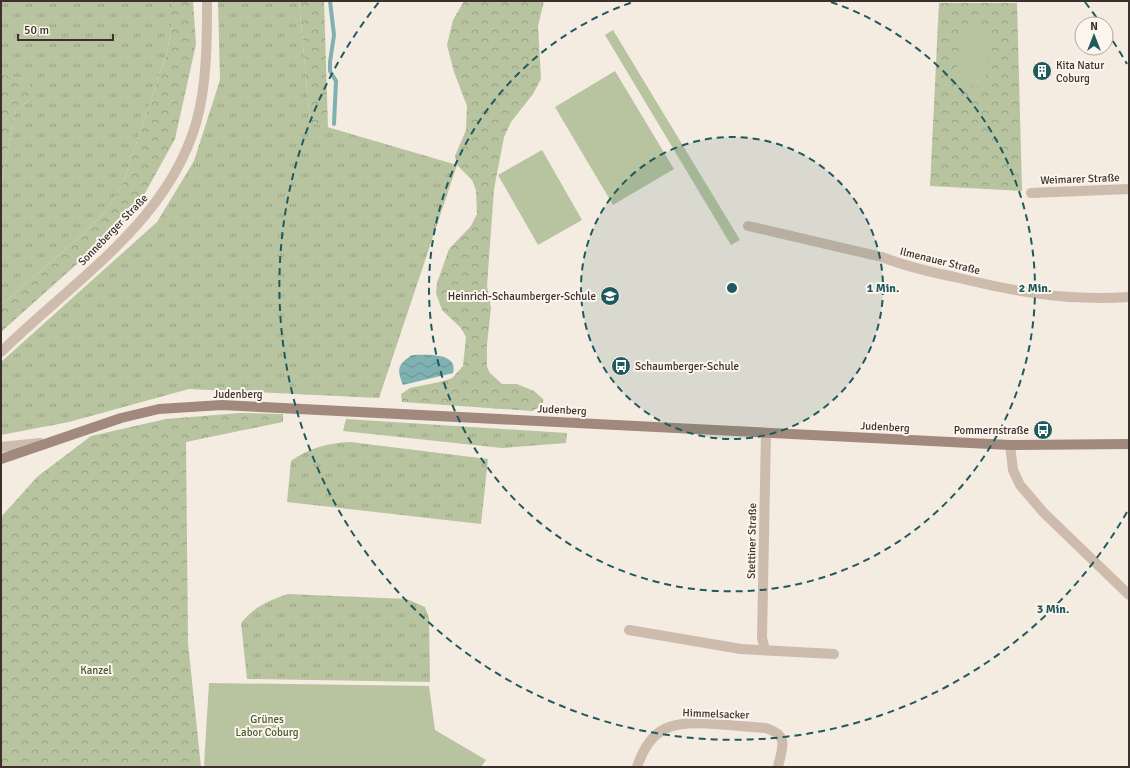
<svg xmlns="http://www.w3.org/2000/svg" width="1130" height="768" viewBox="0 0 1130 768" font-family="Signika,sans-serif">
<defs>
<pattern id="grass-tufts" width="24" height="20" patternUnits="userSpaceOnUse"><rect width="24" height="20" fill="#b8c4a0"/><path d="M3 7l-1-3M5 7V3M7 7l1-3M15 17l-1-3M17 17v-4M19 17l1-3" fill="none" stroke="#97a083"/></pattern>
<pattern id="forest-crowns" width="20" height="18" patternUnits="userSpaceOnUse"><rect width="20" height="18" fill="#b8c4a0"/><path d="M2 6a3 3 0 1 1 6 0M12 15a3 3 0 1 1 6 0" fill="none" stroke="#97a083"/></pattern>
<pattern id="water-waves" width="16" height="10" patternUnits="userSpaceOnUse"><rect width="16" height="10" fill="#7fb0b2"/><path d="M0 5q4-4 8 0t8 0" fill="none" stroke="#699091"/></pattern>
</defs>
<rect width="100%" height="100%" fill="#f4ebe1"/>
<g fill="url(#grass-tufts)">
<path d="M1,1H172L173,3L172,25L167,52L122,186L106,211L85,232L1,305V185L15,110L29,101L27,80L1,74Z"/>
<path d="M218,1H299L310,122L457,165L379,398L189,389L69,422L1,435V362L157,222L194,161L220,80Z"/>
<path d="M346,419L567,433L566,443L502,448L343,431Z"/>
<path d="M350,442L488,459L481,524L287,502L291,461C308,448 329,443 350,442Z"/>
<path d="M288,594L407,599L425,607L429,618L430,682L247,679L241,623C255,606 268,601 288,594Z"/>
</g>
<g fill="url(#forest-crowns)">
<path d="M172,1H193L196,44L175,139L134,213L1,332V305L85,232L106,211L122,186L167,52L172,25Z"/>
<path d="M299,1H324L328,128L310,122Z"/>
<path d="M464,1H544L538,26L541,79L533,94L511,122L504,137L494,189L487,286L491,308L487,344V367L490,373L502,384H517L534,391L543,399V405L532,411L402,402L401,394L410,388L444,381L452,378L463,366L466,337L461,328L442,310L436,293L437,283L449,249L471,226L477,214L476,190L472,180L457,165L455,156L466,130L467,106L454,72L447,45L453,20Z"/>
<path d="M939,3H1017L1022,191L930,186Z"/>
<path d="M1,74L28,80L32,91L29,101L15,110L1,185Z"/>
<path d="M240,413L283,414V422L186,442L188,643L201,767H1V517L37,477L91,436L166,419Z"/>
</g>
<g fill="#b8c4a0">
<path d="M961,27L990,30L985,87L955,83Z"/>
<path d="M613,30L740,240L731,245L605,35Z"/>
<path d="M615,71L674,169L613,205L555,107Z"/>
<path d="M542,150L582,220L538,245L498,175Z"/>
<path d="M209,683L429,686L435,730L486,760L481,767H206L204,765Z"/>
</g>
<path fill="url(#water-waves)" d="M412,355C425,355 459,352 453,373L403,385C397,369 397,365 412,355Z"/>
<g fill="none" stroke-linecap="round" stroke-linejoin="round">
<path stroke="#7fb0b2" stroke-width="4" d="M330,1L334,35L330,62V71L336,81L334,124"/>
<g stroke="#cdbbac" stroke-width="10">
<path d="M1031,193L1129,189"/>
<path d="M748,226L882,257C905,266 930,272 955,277C1016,292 1065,301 1129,297"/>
<path d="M1,352C75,279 178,216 200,107C207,72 207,36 207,1"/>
<path d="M1010,445L1013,470L1020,485L1044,513L1129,595"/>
<path d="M1,447L40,443"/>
<path d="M629,630L741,649L834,654"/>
<path d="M765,650L762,638L766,433"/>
<path d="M637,767C651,725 673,721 714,724C731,725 749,727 766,728C790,736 782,747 778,767"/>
</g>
<path stroke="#a18a7d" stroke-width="10" d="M1,459L121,418L159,409L222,405L1010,445L1129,444"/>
</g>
<circle cx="732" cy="288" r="151" fill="#1f5a5e" fill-opacity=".12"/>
<g fill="none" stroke="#1f5a5e" stroke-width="2" stroke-dasharray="7 5">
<circle cx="732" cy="288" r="151"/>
<path d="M831 2A303 303 0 1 1 633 2"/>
<path d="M1127 512A454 454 0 1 1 379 2M1085 2A454 454 0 0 1 1099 21M1106 31A454 454 0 0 1 1127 64"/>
</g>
<defs>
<g id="building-disc" transform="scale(1)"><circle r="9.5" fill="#1f5a5e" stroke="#fbf5ee"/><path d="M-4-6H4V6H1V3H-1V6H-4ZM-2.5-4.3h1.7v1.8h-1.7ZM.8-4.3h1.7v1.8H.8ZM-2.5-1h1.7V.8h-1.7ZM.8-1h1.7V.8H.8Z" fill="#fff"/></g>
<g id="school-disc" transform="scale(1)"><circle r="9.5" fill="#1f5a5e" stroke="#fbf5ee"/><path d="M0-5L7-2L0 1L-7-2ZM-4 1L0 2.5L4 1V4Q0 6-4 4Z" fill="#fff"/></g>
<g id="bus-disc" transform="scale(1)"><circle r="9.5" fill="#1f5a5e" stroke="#fbf5ee"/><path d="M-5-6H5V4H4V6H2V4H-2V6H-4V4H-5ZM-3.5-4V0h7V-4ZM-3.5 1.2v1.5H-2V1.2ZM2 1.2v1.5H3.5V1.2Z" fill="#fff"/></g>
</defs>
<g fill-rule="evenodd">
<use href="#building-disc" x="1042" y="71"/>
<use href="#school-disc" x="610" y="296"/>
<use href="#bus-disc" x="621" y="366"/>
<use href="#bus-disc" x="1043" y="430"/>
</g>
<g text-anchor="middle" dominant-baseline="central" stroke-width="4" stroke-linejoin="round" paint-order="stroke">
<g font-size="11" fill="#3b302b" stroke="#fbf5ee" text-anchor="start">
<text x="1056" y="65">Kita Natur<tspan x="1056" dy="13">Coburg</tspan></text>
<text x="596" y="296" text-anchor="end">Heinrich-Schaumberger-Schule</text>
<text x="635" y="366">Schaumberger-Schule</text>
<text x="1029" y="430" text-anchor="end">Pommernstraße</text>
</g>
<g font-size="11" fill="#3b302b" stroke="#fbf5ee">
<text transform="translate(1080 179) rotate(-2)">Weimarer Straße</text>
<text transform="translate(113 230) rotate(-46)">Sonneberger Straße</text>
<text transform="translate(940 261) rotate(14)">Ilmenauer Straße</text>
<text x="238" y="394">Judenberg</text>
<text transform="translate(562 410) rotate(3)">Judenberg</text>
<text transform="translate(885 427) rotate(3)">Judenberg</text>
<text transform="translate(752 541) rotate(-89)">Stettiner Straße</text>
<text transform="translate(716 714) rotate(2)">Himmelsacker</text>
</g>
<g font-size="11" fill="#4a5a2e" stroke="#fbf5ee">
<text x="96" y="670">Kanzel</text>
<text x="267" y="719">Grünes<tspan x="267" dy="13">Labor Coburg</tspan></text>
</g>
</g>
<circle cx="732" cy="288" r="6" fill="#1f5a5e" stroke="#fbf5ee" stroke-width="2"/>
<g font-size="12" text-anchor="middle" font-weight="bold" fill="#1f5a5e" stroke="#fbf5ee" stroke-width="4" stroke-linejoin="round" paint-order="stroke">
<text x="883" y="292">1 Min.</text>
<text x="1035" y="292">2 Min.</text>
<text x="1053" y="613">3 Min.</text>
</g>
<rect width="1130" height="768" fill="none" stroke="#3b302b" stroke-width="4"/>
<g transform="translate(1094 36)"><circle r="19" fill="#fbf5ee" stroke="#aea6a0"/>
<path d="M0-3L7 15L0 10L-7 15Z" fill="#1f5a5e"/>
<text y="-6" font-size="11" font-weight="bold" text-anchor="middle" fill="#3b302b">N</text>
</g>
<path d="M18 34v6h95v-6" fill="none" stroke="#3b302b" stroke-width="2"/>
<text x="24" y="34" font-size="12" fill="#3b302b" stroke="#fbf5ee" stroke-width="3" paint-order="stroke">50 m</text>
</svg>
